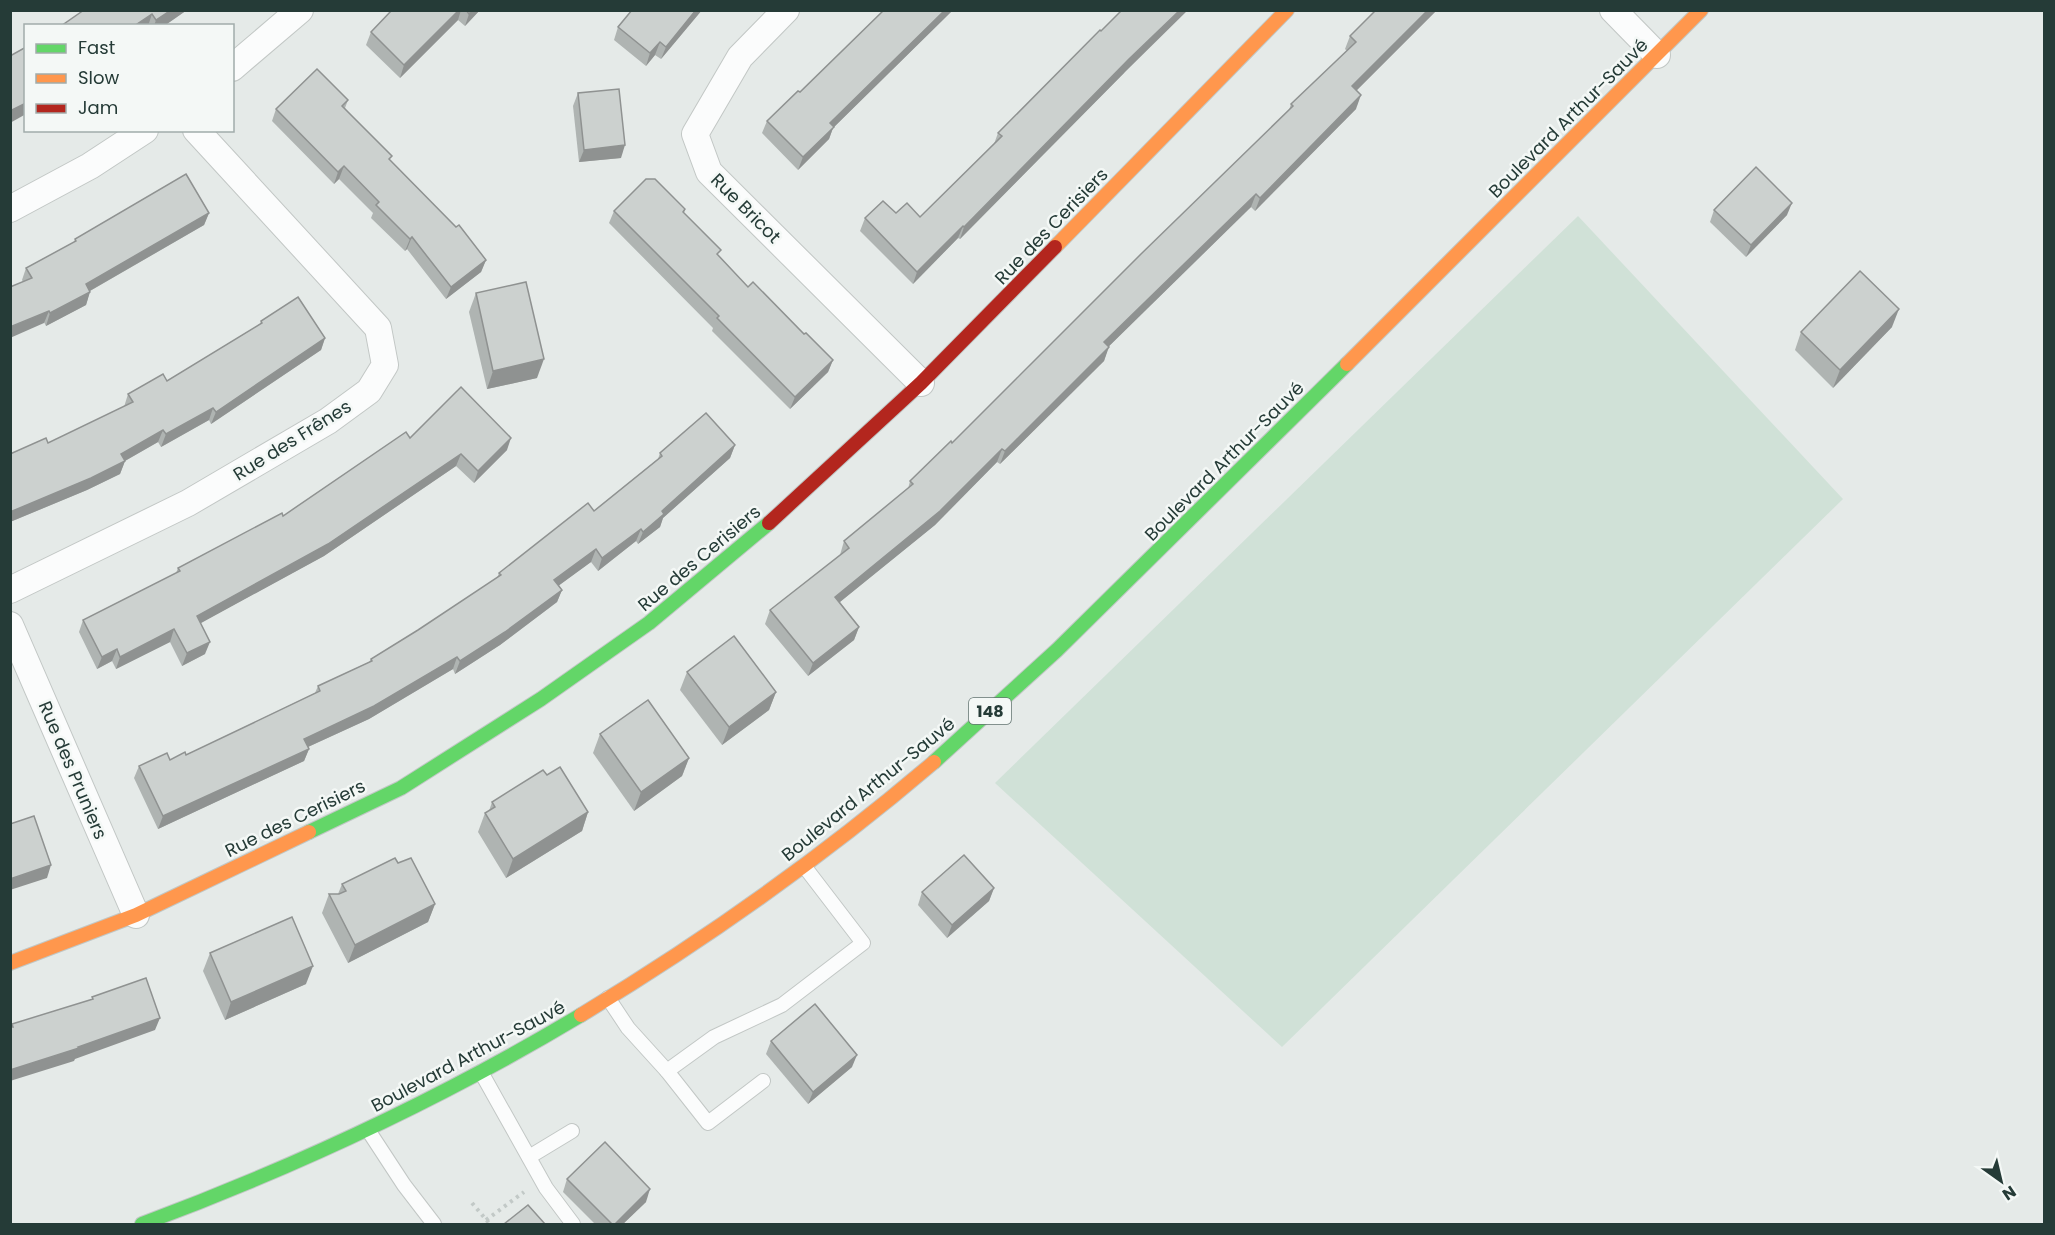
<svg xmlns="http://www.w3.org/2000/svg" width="2055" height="1235" viewBox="0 0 2055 1235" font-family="Poppins,sans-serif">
<rect width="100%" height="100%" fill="#e5eae8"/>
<path fill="#d0e1d7" d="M1578,216L1843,499L1282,1047L995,783Z"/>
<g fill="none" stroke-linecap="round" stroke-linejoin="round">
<g stroke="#c2c7c5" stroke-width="16">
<g id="lane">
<path d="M608,998L628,1028L667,1071L714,1037L782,1005L863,943L804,866"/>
<path d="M667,1071L708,1123L763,1081"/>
<path d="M481,1072L546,1188L573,1224"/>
<path d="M368,1130L404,1185L434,1224"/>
<path d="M529,1157L572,1131"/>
</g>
</g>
<g stroke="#c2c7c5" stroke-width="28">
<g id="street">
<path d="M786,10L740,57L695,134L709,172L921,383"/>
<path d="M1613,10L1657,55"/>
<path d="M232,68L300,10"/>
<path d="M10,209L90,166L145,130"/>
<path d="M10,590L188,503L328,421L369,391L385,365L378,328L196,130"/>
<path d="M10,625L136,915"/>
</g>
</g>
<g stroke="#c1c7c5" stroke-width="16">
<g id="fast">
<path d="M934,762L1057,650L1347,364"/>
<path d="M309,832L401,788L541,699L649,623L769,523"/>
<path d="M142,1224C295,1167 441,1099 581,1015"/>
</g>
</g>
<g stroke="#c1c7c5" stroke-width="16">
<g id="slow">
<path d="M1055,247L1287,10"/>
<path d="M1347,364L1701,10"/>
<path d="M10,963L136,915L309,832"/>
<path d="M581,1015C705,940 824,856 934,762"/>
</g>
</g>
<g stroke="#c1c7c5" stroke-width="16">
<path id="jam" d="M769,523L921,383L1055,247"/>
</g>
<g stroke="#c2c9c7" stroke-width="4" stroke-dasharray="3 4.5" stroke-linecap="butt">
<path d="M472,1203L489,1223"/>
<path d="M486,1220L524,1192"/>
</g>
<use href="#lane" stroke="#fbfcfc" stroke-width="14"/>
<use href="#street" stroke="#fbfcfc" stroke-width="26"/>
<use href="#fast" stroke="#63d668" stroke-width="14"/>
<use href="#slow" stroke="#ff974d" stroke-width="14"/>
<use href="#jam" stroke="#b3261e" stroke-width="14"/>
</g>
<g fill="#afb4b2">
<path d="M84,10H187L164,26H61Z"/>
<path d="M392,10H480L465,26L458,20L400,78L366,45L371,32Z"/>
<path d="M702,10L661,59L655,55L646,66L614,40L618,27Z"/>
<path d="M884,10H953L833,128L829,139L798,170L762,133L767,121L800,92Z"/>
<path d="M1376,10H1437L1356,91V109L1255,211L1251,207L1108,347L1104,361L1000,464L997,462L935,525L840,602L859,627L854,640L808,676L765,624L770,610L840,555L844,541L908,489L910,481L952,443L1289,110L1291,104L1347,51L1345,49L1350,36Z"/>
<path d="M1125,72L960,239L958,238L913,284L860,231L865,218L896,213L920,217L994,144L998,133Z"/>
<path d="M578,93L621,158L579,162L573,106Z"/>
<path d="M348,100L345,108L391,161L486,260L481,272L446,299L407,249L405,251L371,218L373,213L339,179L334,184L272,121L276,109Z"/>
<path d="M685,209L684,213L719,256L748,287L833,360L828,372L790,409L712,331L713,328L609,223L614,211Z"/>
<path d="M1714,210L1787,215L1746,257L1710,222Z"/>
<path d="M209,213L204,225L90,291L86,305L46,326L22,280L26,268L74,242L75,239Z"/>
<path d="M476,293L537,378L487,389L469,312Z"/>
<path d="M261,321L325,338L321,350L211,424L209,420L161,447L158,442L125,461L120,474L87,490L10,522V454L48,443L124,407L128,394L167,381L260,324Z"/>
<path d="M1892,327L1833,388L1795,350L1801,332Z"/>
<path d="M410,438L507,450L474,483L456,466L324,556L200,623L205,654L182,666L170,642L116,669L112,661L97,669L79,632L83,620L176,573L178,568L283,516Z"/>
<path d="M735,445L730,458L663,518L660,527L638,544L636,541L598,571L591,562L559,585L562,590L557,602L500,645L455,674L453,669L369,719L308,747L309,749L304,761L158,829L134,778L139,766L170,760L186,755L315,693L318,686L369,662L371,659L418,630L497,578L499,573L594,511L658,459L660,453Z"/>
<path d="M687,672L776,692L769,710L722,745L680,690Z"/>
<path d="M600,734L689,758L682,776L634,811L593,753Z"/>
<path d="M547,775L588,812L582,831L506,878L478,832L485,813L489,811L492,802Z"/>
<path d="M398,863L435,904L428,922L348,963L322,913L329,894H338L342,884Z"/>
<path d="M994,888L989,901L947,938L918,905L922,892Z"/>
<path d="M210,953L306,984L225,1020L203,971Z"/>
<path d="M771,1041L852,1067L808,1104L766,1054Z"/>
<path d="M567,1179L646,1202L623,1224H595L563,1192Z"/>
</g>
<g fill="#8f9291">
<path d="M171,10H187L164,26H154L156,20Z"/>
<path d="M459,10H461L458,20L400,78L404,65Z"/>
<path d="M472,10H480L465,26L469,14Z"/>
<path d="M696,10H702L661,59L666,47Z"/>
<path d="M945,10H953L833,128L829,139L798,170L803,157L830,123Z"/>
<path d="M1180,10H1188L1125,72L960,239L964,227L1129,59Z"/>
<path d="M1428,10H1437L1347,100L1352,86Z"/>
<path d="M152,14L148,26H134Z"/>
<path d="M660,42L655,55L646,66L650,53Z"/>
<path d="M1361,95L1356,109L1255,211L1260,198Z"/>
<path d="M26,103V114L10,123V111Z"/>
<path d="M625,145L621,158L579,162L584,150Z"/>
<path d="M344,166L339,179L334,184L338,172Z"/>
<path d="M1256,194L1251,207L1099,356L1104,342Z"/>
<path d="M1792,203L1787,215L1746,257L1751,245Z"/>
<path d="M209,213L204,225L81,296L86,284Z"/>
<path d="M963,226L958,238L913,284L917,272Z"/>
<path d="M412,237L407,249L405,251L410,239Z"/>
<path d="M486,260L481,272L446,299L451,287Z"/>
<path d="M90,292L86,305L46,326L50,313Z"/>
<path d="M1899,309L1892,327L1833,388L1840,370Z"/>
<path d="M49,311L44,323L10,338V327Z"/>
<path d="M325,338L321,350L211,424L216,412Z"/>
<path d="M1109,347L1104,361L1000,464L1005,451Z"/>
<path d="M544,359L537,378L487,389L493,371Z"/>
<path d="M833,360L828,372L790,409L795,397Z"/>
<path d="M213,408L209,420L161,447L166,434Z"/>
<path d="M163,430L158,442L123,462L125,461L120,474L87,490L10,522V512L121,454Z"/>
<path d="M511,438L507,450L474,483L478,471Z"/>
<path d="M735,445L730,458L663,518L660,527L638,544L643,532L662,511Z"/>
<path d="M1002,449L997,462L935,525L830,610L835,597Z"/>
<path d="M461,454L456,466L324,556L192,628L197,616Z"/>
<path d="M641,529L636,541L598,571L602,558Z"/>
<path d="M596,549L591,562L550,592L554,580Z"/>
<path d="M562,590L557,602L500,645L455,674L460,661Z"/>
<path d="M859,627L854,640L808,676L813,663Z"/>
<path d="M174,629L170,642L116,669L120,657Z"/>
<path d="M210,642L205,654L182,666L187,653Z"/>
<path d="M117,649L112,661L97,669L102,657Z"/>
<path d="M457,657L453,669L369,719L299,751L304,739Z"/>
<path d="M776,692L769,710L722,745L729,727Z"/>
<path d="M309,749L304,761L158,829L163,816Z"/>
<path d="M689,758L682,776L634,811L641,792Z"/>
<path d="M588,812L582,831L506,878L513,859Z"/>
<path d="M51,865L47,878L10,890V879Z"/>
<path d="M994,888L989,901L947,938L952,925Z"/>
<path d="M435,904L428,922L348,963L355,945Z"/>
<path d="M313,966L306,984L225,1020L231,1002Z"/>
<path d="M160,1018L155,1030L75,1059L74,1061L10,1081V1070Z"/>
<path d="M857,1055L852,1067L808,1104L813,1092Z"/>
<path d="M650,1189L646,1202L623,1224H615Z"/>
</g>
<g fill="#ccd1cf" stroke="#8f9291" stroke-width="1.5">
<path d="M84,10H171L156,20L152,14L134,26H61Z"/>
<path d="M392,10H459L404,65L371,32Z"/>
<path d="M466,10H472L469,14Z"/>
<path d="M632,10H696L666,47L660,42L650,53L618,27Z"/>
<path d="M884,10H945L830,123L834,127L803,157L767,121L798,91L800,92Z"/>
<path d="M1122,10H1180L1129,59L964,227L963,226L917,272L865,218L883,201L896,213L907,203L920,217L1002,136L998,133L1100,30L1101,31Z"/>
<path d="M1376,10H1428L1352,86L1361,95L1260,198L1256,194L1104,342L1109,347L1005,451L1002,449L940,511L835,597L859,627L813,663L770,610L849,548L844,541L913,484L910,481L951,441L952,443L1141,254L1293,106L1291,104L1356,42L1350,36Z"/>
<path d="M26,47V103L10,111V56Z"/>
<path d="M317,69L348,100L342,106L392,156L389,159L456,227L459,225L486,260L451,287L412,237L410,239L376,205L379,202L344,166L338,172L276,109Z"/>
<path d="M619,89L625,145L584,150L578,93Z"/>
<path d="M1756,167L1792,203L1751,245L1714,210Z"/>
<path d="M186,174L209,213L86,284L90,292L50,313L49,311L10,327V287L32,278L26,268L76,241L75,239Z"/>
<path d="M646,179H655L685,209L683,212L721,250L717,254L748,287L753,282L804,334L806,333L833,360L795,397L717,318L719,316L614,211Z"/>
<path d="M1860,271L1899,309L1840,370L1801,332Z"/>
<path d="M526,282L544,359L493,371L476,293Z"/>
<path d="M298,297L325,338L216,412L213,408L166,434L163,430L121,454L125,461L91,478L10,512V454L46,438L48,443L133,402L128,394L163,374L167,381L262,323L261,321Z"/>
<path d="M461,387L511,438L478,471L461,454L328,544L197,616L210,642L187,653L174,629L120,657L117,649L102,657L83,620L180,571L178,568L282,513L283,516L406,432L410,438Z"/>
<path d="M706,413L735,445L662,511L664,514L643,532L641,529L602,558L596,549L554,580L562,590L505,632L460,661L457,657L374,706L304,739L309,749L163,816L139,766L167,753L170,760L185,752L186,755L320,691L318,686L372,661L371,659L418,630L501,575L499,573L588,503L594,511L662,456L660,453Z"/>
<path d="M734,636L776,692L729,727L687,672Z"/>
<path d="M648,700L689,758L641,792L600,734Z"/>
<path d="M560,767L588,812L513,859L485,813L495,807L492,802L543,770L547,775Z"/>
<path d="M34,816L51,865L10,879V824Z"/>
<path d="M964,855L994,888L952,925L922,892Z"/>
<path d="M395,858L398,863L411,858L435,904L355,945L329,894H339L346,891L342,884Z"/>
<path d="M292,917L313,966L231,1002L210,953Z"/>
<path d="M146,978L160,1018L78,1047L79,1048L10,1070V1027H13L12,1024L93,999L92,997Z"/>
<path d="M815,1004L857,1055L813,1092L771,1041Z"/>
<path d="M605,1142L650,1189L615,1224H612L567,1179Z"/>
<path d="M528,1205L545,1224H504Z"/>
</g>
<g text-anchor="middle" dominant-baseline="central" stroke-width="5" stroke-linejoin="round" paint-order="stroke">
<rect fill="#f4f8f6" stroke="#637470" stroke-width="1.5" x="969" y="698" width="42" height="26" rx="4.5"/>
<g font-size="16" font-weight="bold" fill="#253b37">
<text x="990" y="711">148</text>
</g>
<g font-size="18" fill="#253b37" stroke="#f4f8f6">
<text transform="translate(1568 118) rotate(-45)">Boulevard Arthur-Sauvé</text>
<text transform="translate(746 208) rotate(45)">Rue Bricot</text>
<text transform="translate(1051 226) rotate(-46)">Rue des Cerisiers</text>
<text transform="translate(292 440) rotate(-32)">Rue des Frênes</text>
<text transform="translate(1224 461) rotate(-45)">Boulevard Arthur-Sauvé</text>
<text transform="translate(699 558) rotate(-40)">Rue des Cerisiers</text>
<text transform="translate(73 770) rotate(67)">Rue des Pruniers</text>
<text transform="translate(868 789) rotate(-39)">Boulevard Arthur-Sauvé</text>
<text transform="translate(295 818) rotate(-26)">Rue des Cerisiers</text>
<text transform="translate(468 1056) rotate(-28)">Boulevard Arthur-Sauvé</text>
</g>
</g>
<rect width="2055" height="1235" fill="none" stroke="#253b37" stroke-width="24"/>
<rect x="24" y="24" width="210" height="108" fill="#f4f8f6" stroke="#a1acaa" stroke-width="1.5"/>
<rect x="36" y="44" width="30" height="9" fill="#63d668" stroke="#a1acaa" stroke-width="1.5"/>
<text x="78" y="54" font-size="18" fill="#253b37">Fast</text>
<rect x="36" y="74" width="30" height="9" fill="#ff974d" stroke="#a1acaa" stroke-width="1.5"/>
<text x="78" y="84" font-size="18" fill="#253b37">Slow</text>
<rect x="36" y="104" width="30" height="9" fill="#b3261e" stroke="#a1acaa" stroke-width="1.5"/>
<text x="78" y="114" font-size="18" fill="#253b37">Jam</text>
<g transform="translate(2001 1181) rotate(146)" stroke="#f4f8f6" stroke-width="4.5" paint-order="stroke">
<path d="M0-4.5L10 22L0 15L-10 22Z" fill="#253b37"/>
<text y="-9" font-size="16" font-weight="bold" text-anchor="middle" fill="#253b37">N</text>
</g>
</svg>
